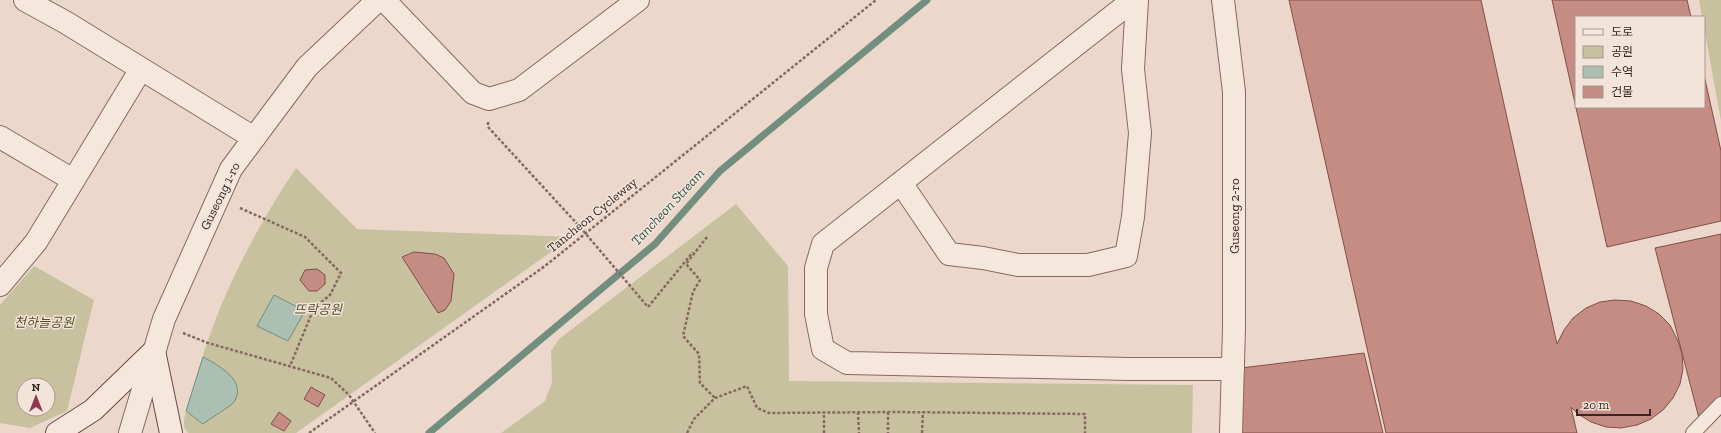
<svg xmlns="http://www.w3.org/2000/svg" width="1721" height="433" viewBox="0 0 1721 433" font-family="'Zilla Slab','Noto Sans KR',serif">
<rect width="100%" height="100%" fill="#ebd8cb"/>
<g fill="#c8c19f" fill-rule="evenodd">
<path d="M1699,0H1721V121L1704,27V17H1702Z"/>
<path d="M296,168L357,229L572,237L296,433H188L184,427V419C191,397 197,374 204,352C225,287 258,225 296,168Z"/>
<path d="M736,204L788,266L789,381L1193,385L1192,433H501L545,401L552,382L551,351L559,339Z"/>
<path d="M34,266L94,300L67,411L30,428L0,423V305ZM24,385H48V409H24Z"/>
</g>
<g fill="#abc0b3" stroke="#728e7e">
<path d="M274,295L305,311L288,341L257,326Z"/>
<path d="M203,357C218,365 248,381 234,402C230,407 209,419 203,424L186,411Z"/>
</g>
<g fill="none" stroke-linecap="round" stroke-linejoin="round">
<path stroke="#728e7e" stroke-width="7" d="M429,433L655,244L720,171L927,0"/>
</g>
<g fill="#c58c84" stroke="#834e49">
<path d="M1289,0H1481L1557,344L1564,330L1573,318L1586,308L1600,302L1615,300L1631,301L1646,306L1659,314L1670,325L1677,339L1682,353L1683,369L1680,384L1673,398L1663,410L1651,419L1637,425L1621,428L1606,427L1591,422L1578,414L1571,407L1577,433H1386Z"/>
<path d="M1552,0H1687L1691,17H1576V107H1704V75L1721,151V221L1607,247Z"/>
<path d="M1721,234V404L1701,426L1655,248Z"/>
<path d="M414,252L435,254L444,258L454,274L451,301L445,310L438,313L402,257Z"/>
<path d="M317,269L325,275V284L317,291H309L300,280L305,270Z"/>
<path d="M1364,353L1383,433H1231L1233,369Z"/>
<path d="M311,387L325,395L318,407L304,399Z"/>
<path d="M279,412L291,421L284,431L271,424Z"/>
</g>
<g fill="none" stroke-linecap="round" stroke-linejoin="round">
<g stroke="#866960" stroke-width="16">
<path id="service" d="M1693,433L1721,404"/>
</g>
<g stroke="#866960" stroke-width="24">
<g id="minor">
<path d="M25,0L65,22L254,138"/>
<path d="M384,0L473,93L489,99L519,90L638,0"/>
<path d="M1133,0L823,244L816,268V314L823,349L847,363L1130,369H1233"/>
<path d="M1223,0L1234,92V328L1231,433"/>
<path d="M0,137L73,180"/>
<path d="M901,183L949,254L983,258L1018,265H1088L1126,256L1133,217L1140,133L1133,69L1137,0"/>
<path d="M0,285L36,242L141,69"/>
</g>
</g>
<g stroke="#866960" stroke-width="24">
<path id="tertiary" d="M130,433L164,319L231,169L307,67L378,0"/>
</g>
<g stroke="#684b43" stroke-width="24">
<g id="secondary">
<path d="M154,351L171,433"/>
<path d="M57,433L93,410L154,351"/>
</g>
</g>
<g stroke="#866960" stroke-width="2.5" stroke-dasharray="3 2" stroke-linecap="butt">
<path d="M488,122V127L580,227"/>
<path d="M240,208L305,237L341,273L330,295L314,308L290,366"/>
<path d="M707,237L686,264L700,280L693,292L683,336L699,354L700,383L715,398"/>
<path d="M648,307L693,252"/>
<path d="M183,333L208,343L331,378L349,395L375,433"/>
<path d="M858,412L859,433"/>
<path d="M888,412V433"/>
<path d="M309,433L545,266L876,0"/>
<path d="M687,433L694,419L715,398L747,386L757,408L769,413L895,412L1085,414V433"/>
<path d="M824,433V412"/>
<path d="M922,433L923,412"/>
</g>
<use href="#service" stroke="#f6e7dd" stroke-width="14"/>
<use href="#minor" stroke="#f6e7dd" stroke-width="22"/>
<use href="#tertiary" stroke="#f6e7dd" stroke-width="22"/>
<use href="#secondary" stroke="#f6e7dd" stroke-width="22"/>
<path stroke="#866960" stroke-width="2.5" stroke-dasharray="3 2" stroke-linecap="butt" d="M580,227L648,307"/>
</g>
<g text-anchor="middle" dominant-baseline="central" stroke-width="3" stroke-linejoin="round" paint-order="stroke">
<g font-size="13" fill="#382622" stroke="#f3e4da">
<text transform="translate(220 196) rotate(-64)">Guseong 1-ro</text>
<text transform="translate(592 215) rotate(-39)">Tancheon Cycleway</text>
<text transform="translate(1234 216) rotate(-90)">Guseong 2-ro</text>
</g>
<g font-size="13" font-style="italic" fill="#53512b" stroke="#f3e4da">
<text x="318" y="309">뜨락공원</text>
<text x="44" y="322">천하늘공원</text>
</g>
<g font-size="14" font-style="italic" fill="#33564a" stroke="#f3e4da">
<text transform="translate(668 207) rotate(-47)">Tancheon Stream</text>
</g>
</g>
<rect x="1575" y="16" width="130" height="92" fill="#f3e4da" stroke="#a89890"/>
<rect x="1583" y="29" width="20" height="6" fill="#f6e7dd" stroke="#a89890"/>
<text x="1611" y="36" font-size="12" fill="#382622">도로</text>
<rect x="1583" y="46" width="20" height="12" fill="#c8c19f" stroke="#a89890"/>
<text x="1611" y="56" font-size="12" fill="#382622">공원</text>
<rect x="1583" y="66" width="20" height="12" fill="#abc0b3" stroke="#a89890"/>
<text x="1611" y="76" font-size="12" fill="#382622">수역</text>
<rect x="1583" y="86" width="20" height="12" fill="#c58c84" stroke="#a89890"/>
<text x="1611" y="96" font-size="12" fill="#382622">건물</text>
<g transform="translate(36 397)"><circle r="19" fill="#f3e4da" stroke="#a89890"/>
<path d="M0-3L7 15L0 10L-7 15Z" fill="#8f3651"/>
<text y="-6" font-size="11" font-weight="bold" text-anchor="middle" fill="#382622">N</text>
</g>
<path d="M1577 409v6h73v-6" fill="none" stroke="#382622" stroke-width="2"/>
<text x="1583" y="409" font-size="12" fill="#382622" stroke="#f3e4da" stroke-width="3" paint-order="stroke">20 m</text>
</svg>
